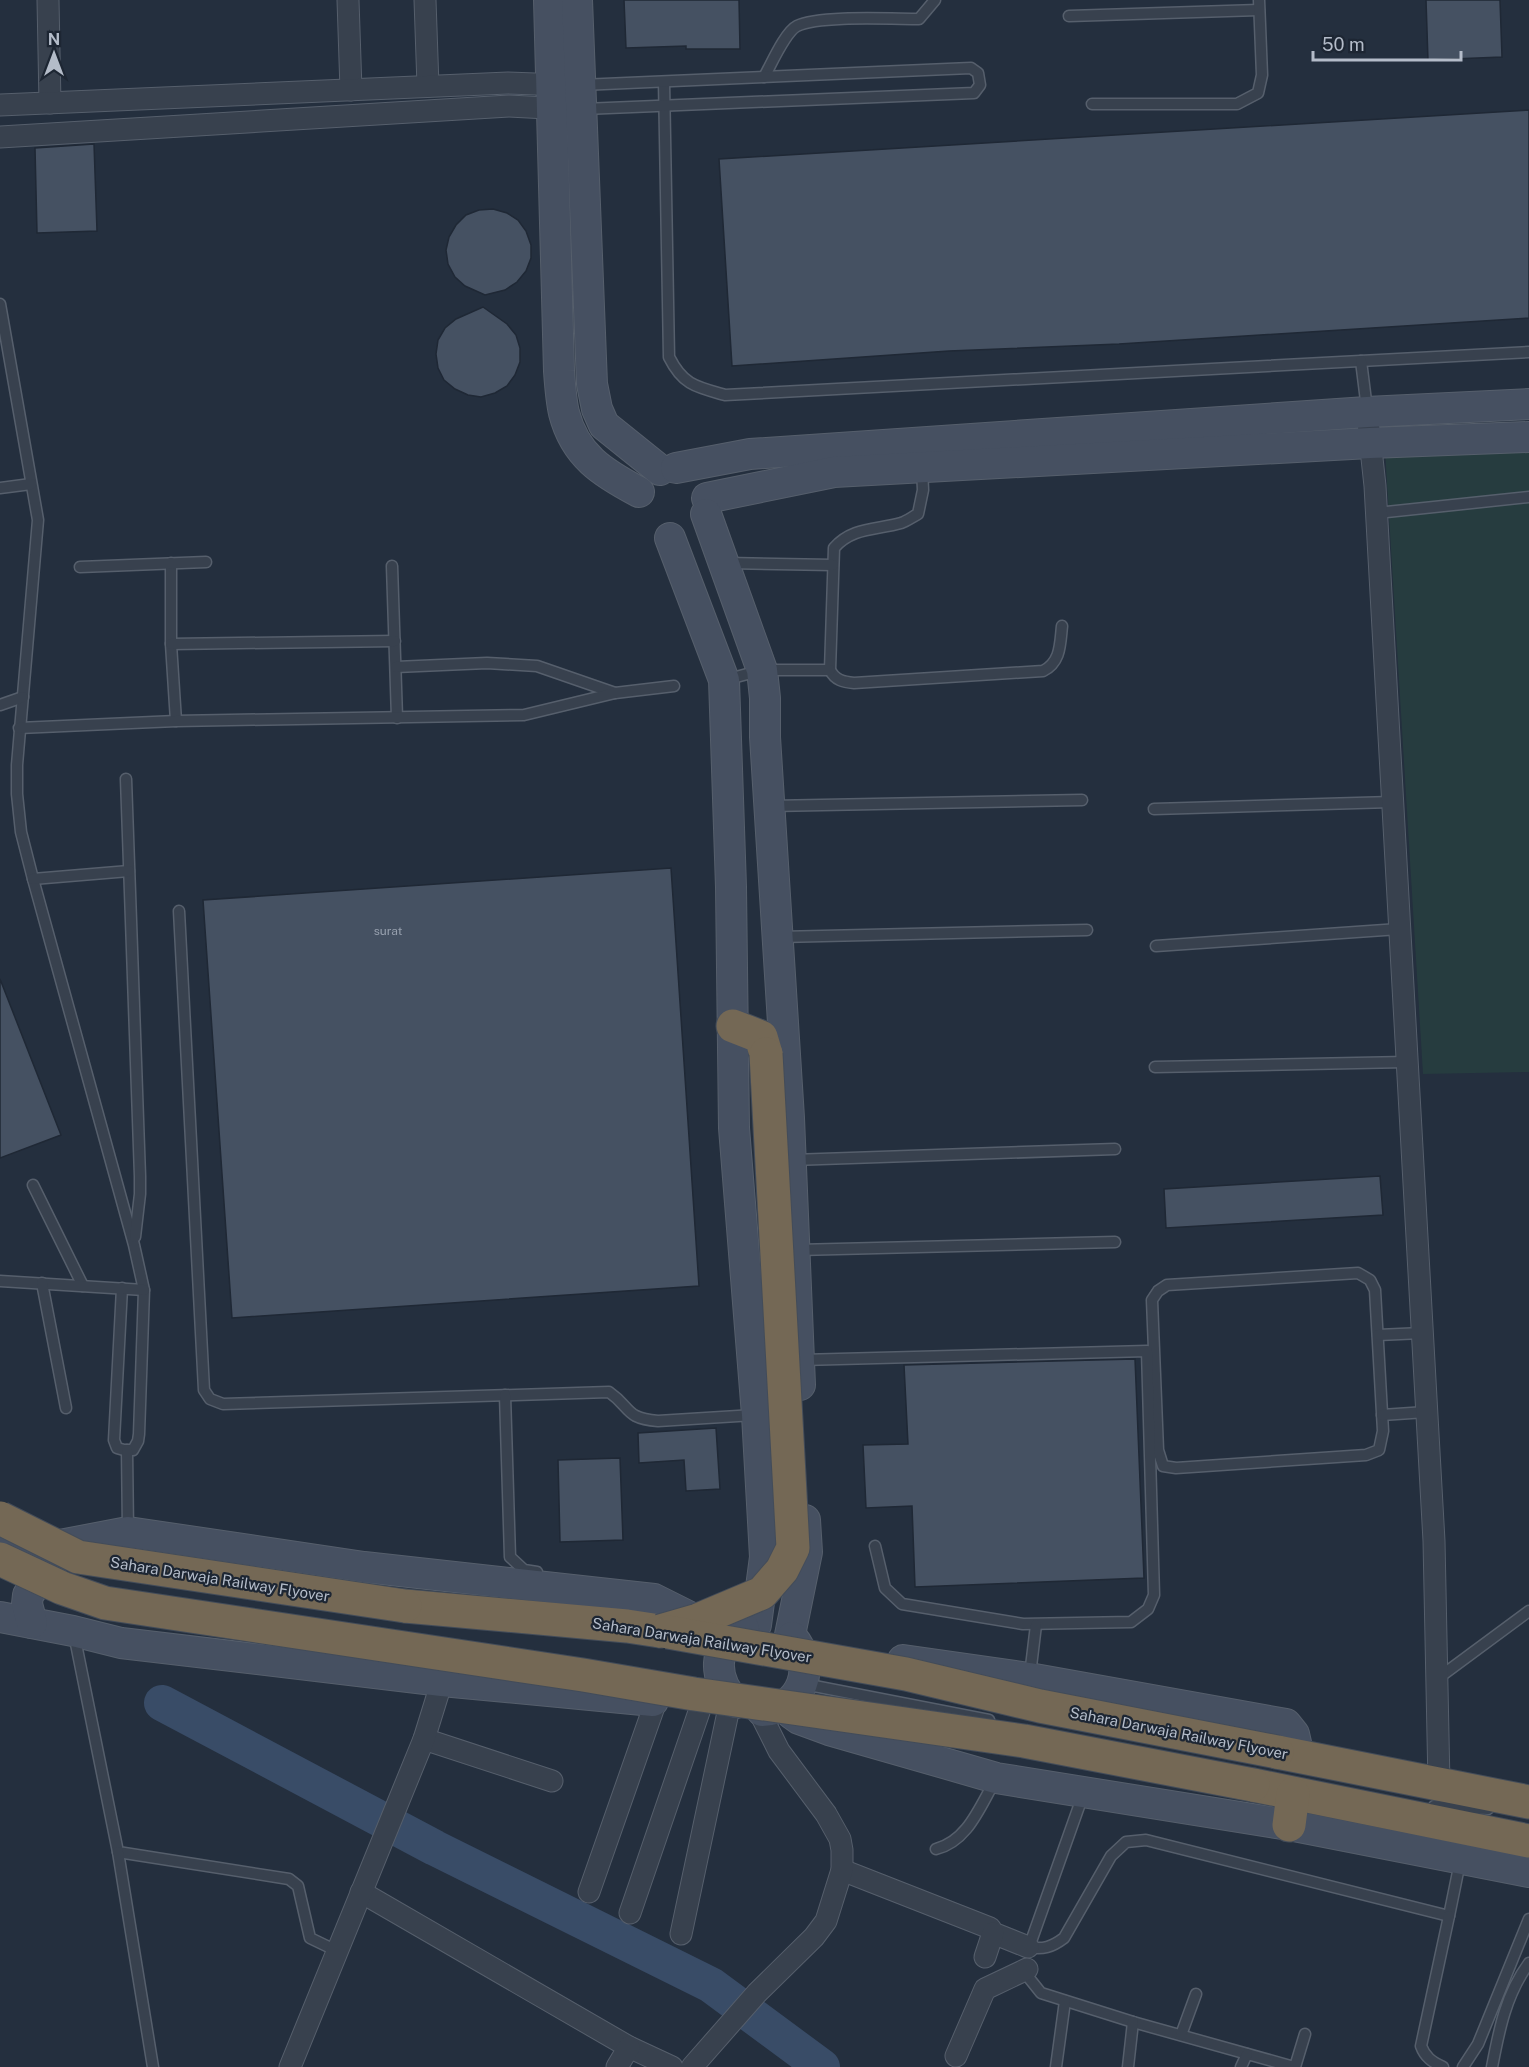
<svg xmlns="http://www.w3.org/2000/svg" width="1529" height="2067" viewBox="0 0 1529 2067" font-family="'Public Sans',sans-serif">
<rect width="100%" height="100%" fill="#242f3e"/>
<path fill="#263c3f" d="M1529,444V1072L1423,1074L1385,450Z"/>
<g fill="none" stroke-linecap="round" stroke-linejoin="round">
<path stroke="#394c67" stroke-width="36" d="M162,1703L435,1848L711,1985L822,2067"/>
</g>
<g fill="#455162" stroke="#1f2835" stroke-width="1.5">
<path d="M624,0H739L740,49H686V46L626,48Z"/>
<path d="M1426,0H1500L1502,57L1428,60Z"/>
<path d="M1529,110V318L1119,344L949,351L732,366L719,159Z"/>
<path d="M94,144L97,231L37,233L35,148Z"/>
<path d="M493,209L507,213L518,220L526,231L531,245V258L526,271L517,282L505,290L485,295L465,286L455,277L448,264L446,250L449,237L456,225L466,215L479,210Z"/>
<path d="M483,307L507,324L516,335L520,348V362L515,375L507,386L495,393L481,397L468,395L455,389L444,380L438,368L436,354L438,340L445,328L456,319Z"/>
<path d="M671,868L699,1286L232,1318L203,900Z"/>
<path d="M0,979L61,1135L0,1158Z"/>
<path d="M1380,1176L1383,1215L1166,1228L1164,1189Z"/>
<path d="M1135,1359L1144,1578L915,1587L912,1506L866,1508L863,1445L908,1444L904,1365Z"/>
<path d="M716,1428L720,1489L686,1491L684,1460L639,1463L638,1433Z"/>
<path d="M620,1458L623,1540L560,1542L558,1460Z"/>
</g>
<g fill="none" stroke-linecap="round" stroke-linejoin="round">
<g stroke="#565f6c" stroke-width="13">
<g id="lane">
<path d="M1069,16L1259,10"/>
<path d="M764,77C771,65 785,32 797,26C819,15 892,19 919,19L935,0"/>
<path d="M664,82L669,357C683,385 696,387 725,395L1529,352"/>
<path d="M581,85L971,68L978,73L980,85L974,93L584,109"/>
<path d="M1092,104H1237L1258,93L1262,75L1259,0"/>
<path d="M0,304L38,520L17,765V794L21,832L33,879L134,1245L144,1290L139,1434L138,1441L133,1450H124L117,1448L114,1440L122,1288"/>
<path d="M1361,361L1367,409"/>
<path d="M922,468L923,490L918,514C912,517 907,521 901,523C877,530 852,527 834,548L830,670C835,680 843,682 854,683L1043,671C1061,662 1060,644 1062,626"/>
<path d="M0,488L31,484"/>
<path d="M1377,513L1529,497"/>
<path d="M171,563V644L176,721"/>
<path d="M728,563L833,565"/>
<path d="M392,566L397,718"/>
<path d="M80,567L206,562"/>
<path d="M171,644L395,641"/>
<path d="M396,667L487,663L537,666L615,693"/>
<path d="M725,680L762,670H830"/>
<path d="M0,705L23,697"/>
<path d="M19,728L176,721L524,715L615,693L674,686"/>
<path d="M126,779L140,1176V1194L135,1237"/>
<path d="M770,806L1082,800"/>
<path d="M1154,809L1392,802"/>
<path d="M33,879L129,871"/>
<path d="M179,911L204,1390L210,1399L223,1404L609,1392C632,1408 624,1418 658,1421L754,1415"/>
<path d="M779,937L1087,930"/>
<path d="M1156,946L1399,929"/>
<path d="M1155,1067L1406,1062"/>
<path d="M792,1160L1115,1149"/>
<path d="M33,1185L83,1286"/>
<path d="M797,1250L1115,1242"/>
<path d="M1358,1273L1370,1280L1375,1290L1383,1431L1379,1450L1366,1455L1176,1468L1163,1466L1158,1450L1152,1300L1158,1291L1167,1285Z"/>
<path d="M0,1281L144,1290"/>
<path d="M42,1283L66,1408"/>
<path d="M1378,1335L1422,1333"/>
<path d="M801,1360L1147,1351L1154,1595L1148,1609L1131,1622L1023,1624L902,1604L885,1588L875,1546"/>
<path d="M505,1395L510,1557L524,1570L537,1572"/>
<path d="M1382,1415L1426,1412"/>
<path d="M127,1450L128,1531"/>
<path d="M74,1634L118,1852L289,1879L298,1886L310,1938L337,1951"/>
<path d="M1030,1675L1036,1625"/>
<path d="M1437,1679L1529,1611"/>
<path d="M804,1684L989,1720"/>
<path d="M1434,1806L1488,1809"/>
<path d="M936,1849C968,1841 980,1806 996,1779"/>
<path d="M118,1852L153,2067"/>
<path d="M1028,1947C1043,1950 1052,1947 1064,1938L1111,1856L1126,1842L1146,1840L1449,1916L1460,1862"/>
<path d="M1028,1950L1083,1795"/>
<path d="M1027,1968L1029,1978L1041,1993L1133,2022L1294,2067"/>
<path d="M1181,2035L1196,1994"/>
<path d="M1056,2067L1065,2001"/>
<path d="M1128,2067L1133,2022"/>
<path d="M1241,2067L1247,2054"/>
<path d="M1295,2067L1305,2034"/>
<path d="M1443,2067C1432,2062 1425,2057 1421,2046L1449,1916"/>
<path d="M1463,2067L1478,2044L1529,1919"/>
<path d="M1492,2067C1499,2030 1506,1994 1529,1963"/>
</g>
</g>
<g stroke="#565f6c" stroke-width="23">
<g id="street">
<path d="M48,0L50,103"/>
<path d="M348,0L351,90"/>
<path d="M425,0L428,86"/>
<path d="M0,105L508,83L563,85"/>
<path d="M0,137L509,106L566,109"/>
<path d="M1367,412L1375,486L1434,1541L1439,1784"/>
<path d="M424,1739L552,1781"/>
<path d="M842,1870L990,1928L993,1933L1028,1947"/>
<path d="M361,1892L629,2047L672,2067"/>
<path d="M589,1892L656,1701"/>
<path d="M630,1913L701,1706"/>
<path d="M681,1934L730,1703"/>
<path d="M985,1957L993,1933"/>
<path d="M956,2056L985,1989L1027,1969"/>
<path d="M290,2067L424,1739L442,1681"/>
<path d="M617,2067L629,2047"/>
<path d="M692,2067L757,1993L814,1937L826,1921L842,1870V1850L840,1839L826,1814L779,1751L759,1711"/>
</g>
</g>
<g stroke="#565f6c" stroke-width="32">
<g id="secondary">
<path d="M549,0L559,371C560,385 561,400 564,413C575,456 603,473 639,492"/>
<path d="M577,0L592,384L597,409L604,425L660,470"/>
<path d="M676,468L750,454L1367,412L1529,404"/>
<path d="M707,498L834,472L1370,443L1529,437"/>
<path d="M706,514L762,670L765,698V737L789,1118L800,1385"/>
<path d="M670,538L724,680L731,887L734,1128L757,1415L765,1557L756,1625"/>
<path d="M0,1552L18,1553L128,1532L364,1567L654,1599L710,1627"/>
<path d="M0,1617L73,1631L121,1643L442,1681L653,1701"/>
<path d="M32,1623L27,1604L28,1595L55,1558"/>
<path d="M790,1635L807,1552L805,1520"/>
<path d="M903,1660L1029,1678L1286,1724L1294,1734L1299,1756"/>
<path d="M736,1703C713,1679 711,1645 744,1629"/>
<path d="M762,1711C803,1709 817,1666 792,1637"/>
<path d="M792,1714L799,1719L829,1730L996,1778L1289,1825L1529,1872"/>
</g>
</g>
<g stroke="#434c59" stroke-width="35">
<g id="highway">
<path d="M733,1026L761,1037L766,1054"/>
<path d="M405,1606L627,1626L660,1631"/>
<path d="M1277,1752L1529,1802"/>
<path d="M1253,1785L1529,1841"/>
<path d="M1289,1825L1293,1794"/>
</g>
</g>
<use href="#lane" stroke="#38414e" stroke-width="10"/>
<use href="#street" stroke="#38414e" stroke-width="21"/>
<use href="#secondary" stroke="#465061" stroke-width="30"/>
<use href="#highway" stroke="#746855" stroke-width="33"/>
<g stroke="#434c59" stroke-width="35" stroke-linecap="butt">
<g id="highway-bridge">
<path d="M0,1518L78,1557L405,1606"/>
<path d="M0,1559L62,1588L105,1603L583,1675L694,1694L1024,1741L1253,1785"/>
<path d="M660,1631L698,1620L762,1593L782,1570L793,1548L766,1054"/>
<path d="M668,1632L906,1674L1040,1706L1277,1752"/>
</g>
</g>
<use href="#highway-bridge" stroke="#746855" stroke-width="33"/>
</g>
<g text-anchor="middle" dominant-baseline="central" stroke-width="4.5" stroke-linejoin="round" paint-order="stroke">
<g font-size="12" fill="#98a1af">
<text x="388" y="931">surat</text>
</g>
<g font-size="15" fill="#b4bcc9" stroke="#1d2633">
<text transform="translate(220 1579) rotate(9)">Sahara Darwaja Railway Flyover</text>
<text transform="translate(702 1640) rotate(9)">Sahara Darwaja Railway Flyover</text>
<text transform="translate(1179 1733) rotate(11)">Sahara Darwaja Railway Flyover</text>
</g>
</g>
<g transform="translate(54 54)" stroke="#1d2633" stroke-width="4.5" paint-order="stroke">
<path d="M0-4.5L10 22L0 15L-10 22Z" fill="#b4bcc9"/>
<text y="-9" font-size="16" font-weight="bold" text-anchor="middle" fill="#b4bcc9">N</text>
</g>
<path d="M1313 51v9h148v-9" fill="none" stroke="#b4bcc9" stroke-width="3"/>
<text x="1322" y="51" font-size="18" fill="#b4bcc9" stroke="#1d2633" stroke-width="4.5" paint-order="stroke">50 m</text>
</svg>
